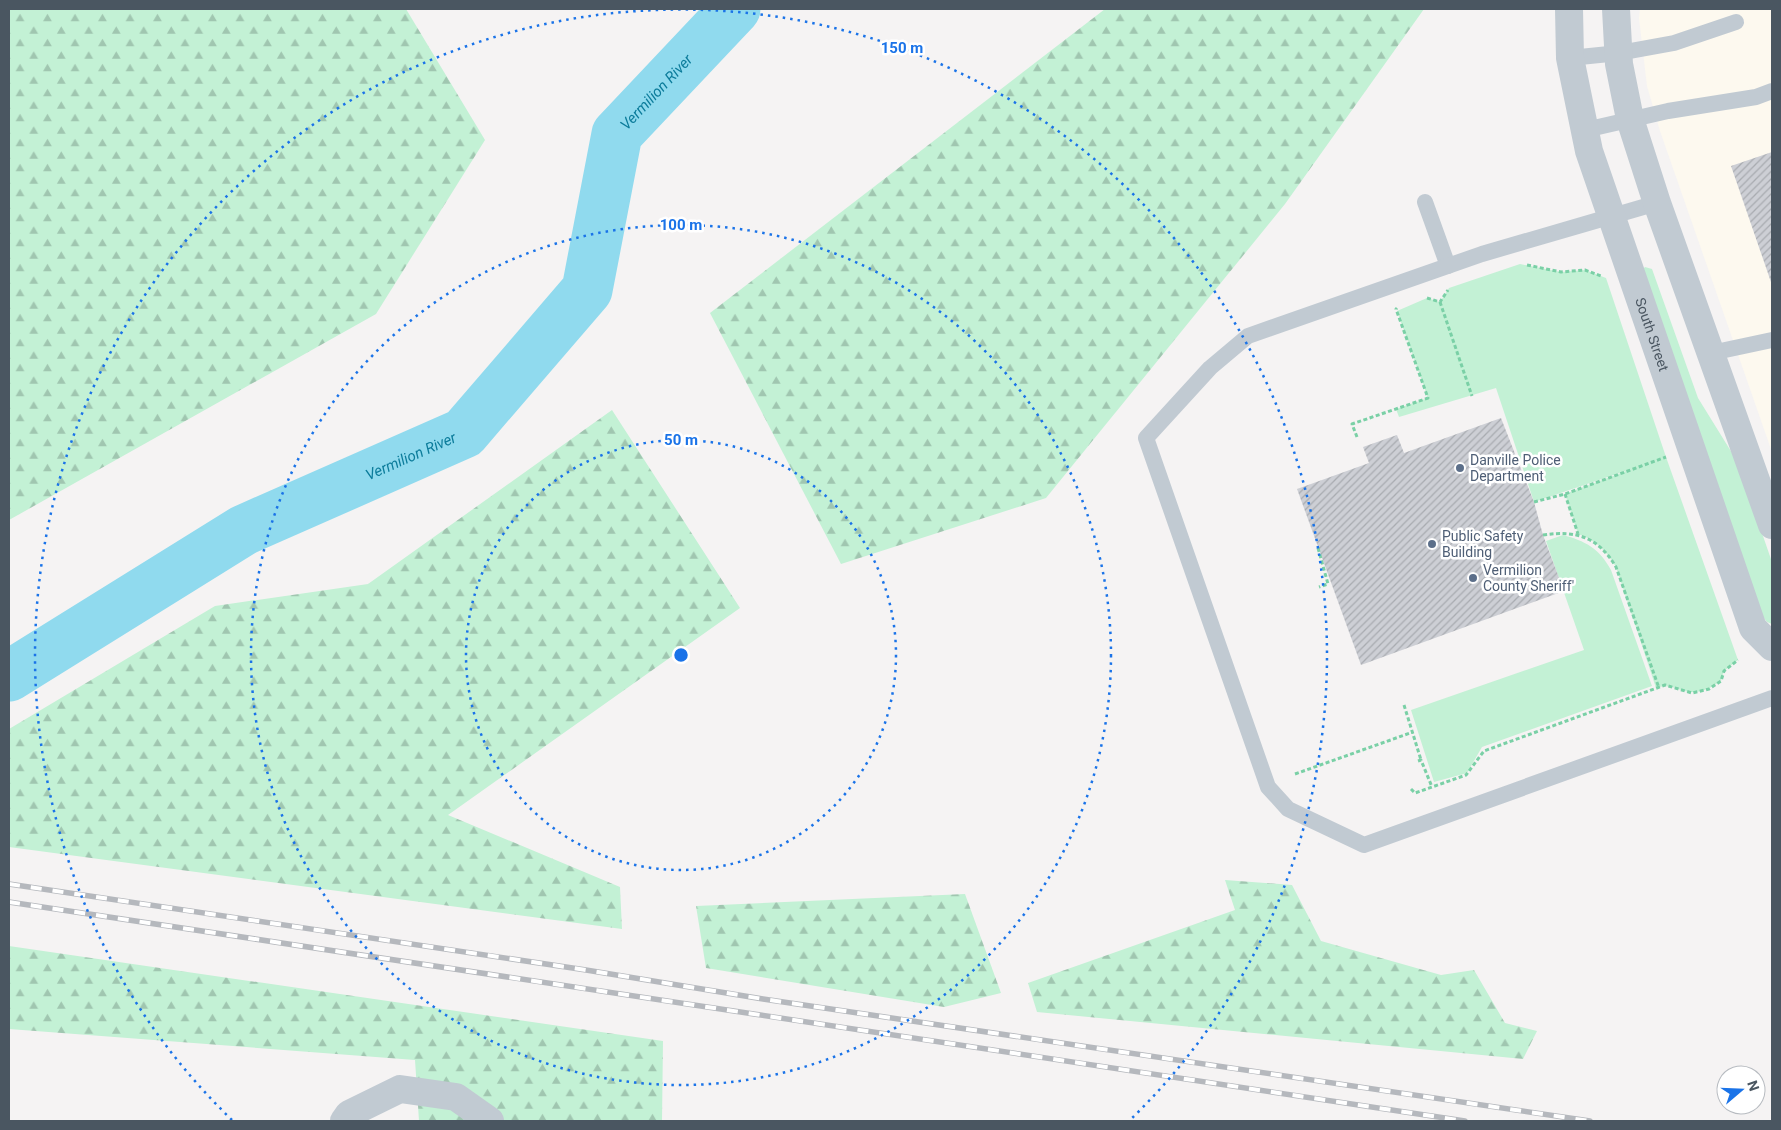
<svg xmlns="http://www.w3.org/2000/svg" width="1781" height="1130" viewBox="0 0 1781 1130" font-family="Roboto,sans-serif">
<defs>
<pattern id="forest-firs" width="22" height="20" patternUnits="userSpaceOnUse" patternTransform="scale(1.25)"><rect width="22" height="20" fill="#c3f1d5"/><path d="M5 1l3.5 6h-7zM16 11l3.5 6h-7z" fill="#a0c6b0"/></pattern>
<pattern id="building-hatch" width="6" height="6" patternUnits="userSpaceOnUse" patternTransform="scale(1.25)"><rect width="6" height="6" fill="#cdcfd5"/><path d="M-1 1l2-2M0 6l6-6M5 7l2-2" fill="none" stroke="#a8abb0"/></pattern>
</defs>
<rect width="100%" height="100%" fill="#f5f3f3"/>
<path fill="#fdf9ef" d="M1640,9H1772V452L1660,131L1647,86L1639,18Z"/>
<g fill="#c3f1d5">
<path d="M1520,264L1561,272L1585,270L1606,278L1666,457L1738,660L1724,671L1721,681C1712,687 1702,693 1691,692C1677,691 1671,683 1656,688L1616,567C1607,552 1595,539 1578,534L1565,494L1634,468L1534,502L1496,388L1399,417L1396,409L1428,398L1397,311L1427,298L1440,302L1449,288Z"/>
<path d="M1645,267L1652,269L1698,398L1737,461L1772,562V624L1767,622L1763,617L1643,269Z"/>
<path d="M1563,535C1585,541 1599,548 1611,570L1652,686L1482,747L1467,773L1434,782L1411,710L1584,650L1546,541Z"/>
</g>
<g fill="url(#forest-firs)">
<path d="M9,9H406L485,140L376,314L9,520Z"/>
<path d="M1105,9H1424L1285,204L1046,498L841,564L710,313Z"/>
<path d="M612,410L740,608L448,815L620,887L622,929L9,847V729L215,606L368,584Z"/>
<path d="M1225,880L1292,885L1321,941L1441,975L1474,970L1505,1023L1537,1031L1523,1059L1037,1012L1028,983L1235,910Z"/>
<path d="M965,894L1001,993L944,1007L706,968L696,906Z"/>
<path d="M9,946L663,1041L662,1121H419L415,1060L9,1029Z"/>
</g>
<g fill="none" stroke-linecap="round" stroke-linejoin="round">
<path stroke="#90daee" stroke-width="51" id="s1" d="M9,676L244,530L464,433L587,290L617,134L735,9"/>
</g>
<g fill="url(#building-hatch)">
<path d="M1772,152V285L1731,166Z"/>
<path d="M1501,418L1534,502L1543,535L1564,591L1361,665L1297,489L1369,463L1363,447L1397,435L1404,453Z"/>
</g>
<g fill="none" stroke-linecap="round" stroke-linejoin="round">
<g stroke="#7ad0a6" stroke-width="3" stroke-dasharray="4 2.5" stroke-linecap="butt">
<path d="M1527,265L1561,272L1585,270L1601,276"/>
<path d="M1427,298L1440,302L1448,290"/>
<path d="M1440,302L1472,396"/>
<path d="M1357,437L1352,424L1428,398L1396,309L1397,308"/>
<path d="M1565,494L1578,534"/>
<path d="M1534,502L1565,494L1666,457"/>
<path d="M1543,535C1577,530 1598,537 1616,567L1659,688"/>
<path d="M1318,548L1328,584L1319,587"/>
<path d="M1404,705L1421,760"/>
<path d="M1418,761L1421,760L1432,787"/>
<path d="M1295,774L1413,732"/>
<path d="M1411,789L1415,793L1466,775L1484,751L1665,685L1692,693L1709,689L1721,681L1724,671L1738,660"/>
</g>
<g stroke="#c1cad2" stroke-width="16">
<path d="M1570,58L1619,53L1674,43L1736,22"/>
<path d="M1585,130L1668,111L1756,97L1772,91"/>
<path d="M1425,202L1448,266"/>
<path d="M1657,203L1482,254L1248,336L1210,368L1146,438L1268,787L1288,809L1364,845L1772,698"/>
<path d="M1711,353L1772,340"/>
</g>
<g stroke="#c1cad2" stroke-width="28">
<path id="s2" d="M1569,9L1570,58L1589,151L1753,628L1772,647"/>
<path d="M1616,9L1619,64L1630,119L1657,203L1772,525"/>
<path d="M344,1121L349,1114L400,1089L456,1097L490,1121"/>
</g>
<g stroke="#b5b8bd" stroke-width="5.5">
<g id="rail">
<path d="M9,884L586,970L763,999L1590,1121"/>
<path d="M9,902L1465,1121"/>
</g>
</g>
<use href="#rail" stroke="#fff" stroke-width="4" stroke-dasharray="11" stroke-linecap="butt"/>
</g>
<g fill="none" stroke="#1a73e8" stroke-width="2.5" stroke-dasharray="2.5 5">
<circle cx="681" cy="655" r="215"/>
<circle cx="681" cy="655" r="430"/>
<path d="M232 1120A646 646 0 1 1 1130 1120"/>
</g>
<g fill="#5c6f8a" stroke="#fff" stroke-width="2">
<circle cx="1460" cy="468" r="5"/>
<circle cx="1432" cy="544" r="5"/>
<circle cx="1473" cy="578" r="5"/>
</g>
<g text-anchor="middle" dominant-baseline="central" stroke-width="5" stroke-linejoin="round" paint-order="stroke">
<g font-size="14" fill="#4a5661" stroke="#fff">
<text stroke="none"><textPath href="#s2" startOffset="338">South Street</textPath></text>
</g>
<g font-size="14" fill="#4e5e75" stroke="#fff" text-anchor="start">
<text x="1470" y="460">Danville Police<tspan x="1470" dy="16">Department</tspan></text>
<text x="1442" y="536">Public Safety<tspan x="1442" dy="16">Building</tspan></text>
<text x="1483" y="570">Vermilion<tspan x="1483" dy="16">County Sheriff'</tspan></text>
</g>
<g font-size="15" font-style="italic" fill="#0c7c9b" stroke="#fff">
<text stroke="none"><textPath href="#s1" startOffset="922">Vermilion River</textPath></text>
<text stroke="none"><textPath href="#s1" startOffset="459">Vermilion River</textPath></text>
</g>
</g>
<circle cx="681" cy="655" r="8" fill="#1a73e8" stroke="#fff" stroke-width="2.5"/>
<g font-size="15" text-anchor="middle" font-weight="bold" fill="#1a73e8" stroke="#fff" stroke-width="5" stroke-linejoin="round" paint-order="stroke">
<text x="902" y="53">150 m</text>
<text x="681" y="230">100 m</text>
<text x="681" y="445">50 m</text>
</g>
<rect width="1781" height="1130" fill="none" stroke="#4a5661" stroke-width="20"/>
<g transform="translate(1741 1090) rotate(71)"><circle r="24" fill="#ffffff" stroke="#b7bbc0"/>
<path d="M0-4L9 19L0 12L-9 19Z" fill="#1a73e8"/>
<text y="-8" font-size="14" font-weight="bold" text-anchor="middle" fill="#4a5661">N</text>
</g>
</svg>
